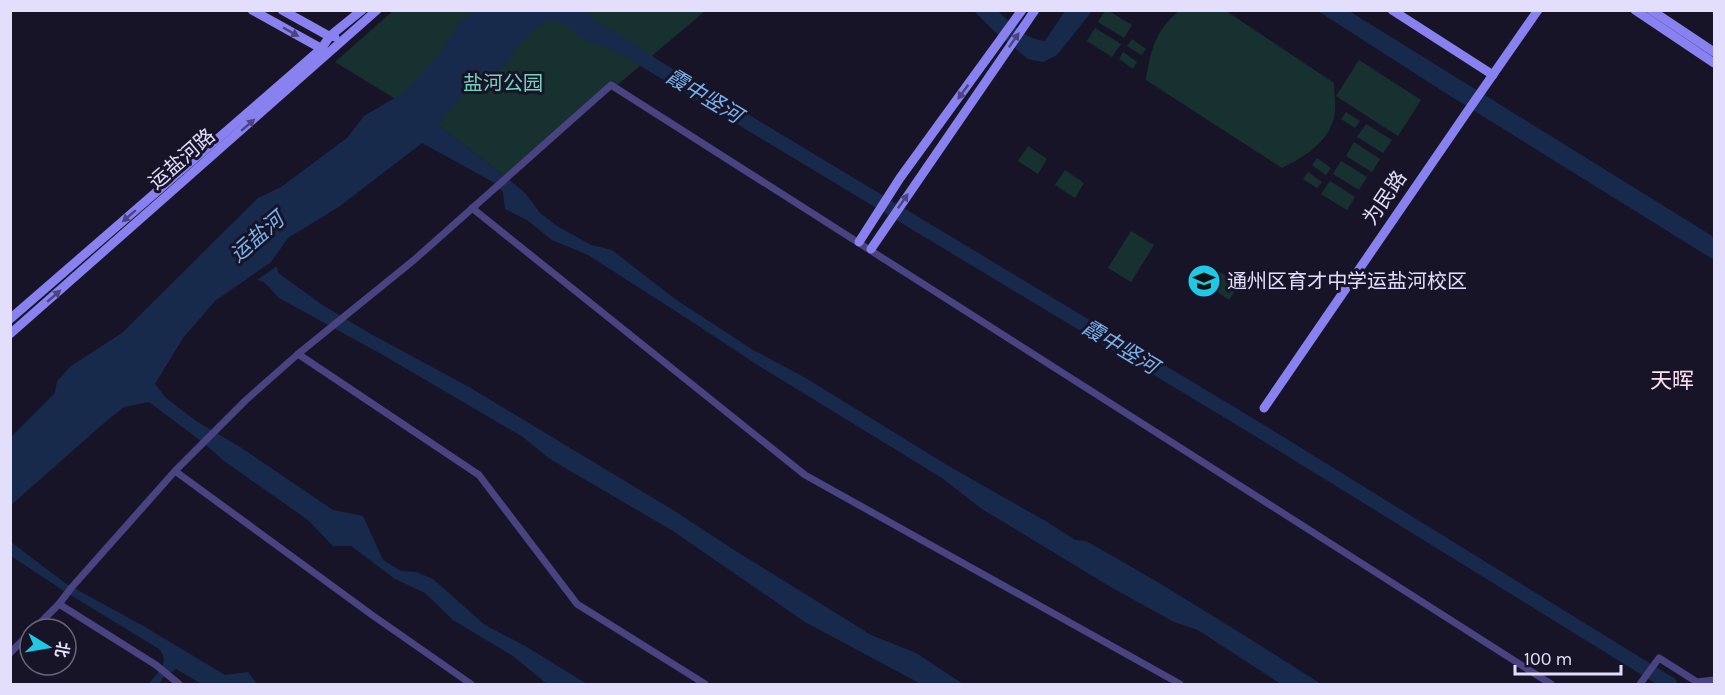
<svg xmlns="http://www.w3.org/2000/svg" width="1725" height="695" viewBox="0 0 1725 695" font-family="Karla,'Noto Sans SC',sans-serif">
<rect width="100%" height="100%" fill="#181428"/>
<g fill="#173131">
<path d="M393,11H705L507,178L438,125L335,62Z"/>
<path d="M1105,11H1109L1132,25L1124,38L1098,22Z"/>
<path d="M1179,11H1226L1334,83C1334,95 1337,109 1333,121C1326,144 1302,158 1282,168L1146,80C1150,52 1156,29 1179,11Z"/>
<path d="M1095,28L1121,44L1112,57L1087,41Z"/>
<path d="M1132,39L1146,49L1141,55L1127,46Z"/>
<path d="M1123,52L1137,62L1133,69L1119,59Z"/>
<path d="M1359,60L1421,100L1398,136L1336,96Z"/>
<path d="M1346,112L1360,121L1355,128L1341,119Z"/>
<path d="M1366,124L1392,140L1383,153L1357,137Z"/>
<path d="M1354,142L1380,159L1372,172L1346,156Z"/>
<path d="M1028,146L1047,159L1038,174L1018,161Z"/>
<path d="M1317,158L1331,168L1326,175L1312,165Z"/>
<path d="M1341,161L1367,177L1359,190L1333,174Z"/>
<path d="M1065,170L1084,183L1075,198L1055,185Z"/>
<path d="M1308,172L1322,182L1317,188L1303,179Z"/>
<path d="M1330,181L1355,197L1347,210L1321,194Z"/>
<path d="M1131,231L1154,245L1131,282L1108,268Z"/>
<path d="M1217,270L1239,285L1229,300L1207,285Z"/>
</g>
<g fill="#182a4c">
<path d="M474,11H584L598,23L622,36L654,57L647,68L604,46L589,42L577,35L565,23L547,21L533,30L515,49L508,62L486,83L467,89L438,125L507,178L525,193L540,213L557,226L591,245L612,250L675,299L753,350L804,377L947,465L1047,522L1075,540L1086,541C1167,586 1244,635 1321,684H1281L1198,630L1174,622L1109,586L982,509L942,478L756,364L691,321L588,255L552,240L527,220L505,209L503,192L493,182L422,143L340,206L288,238L271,262L215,301L183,338L155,384L166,398L196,421L240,447L333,510L363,516L383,560L401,571L416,572L433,579L485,625L525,646L587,684H547L513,656L453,620L425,593L395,579L351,546H333L308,520L224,461L205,444L149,402L124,407L104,423L11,505V437L55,393L57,381L71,366L122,333L258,198L281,187L347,138L364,116L403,93L442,51L458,24Z"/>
<path d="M974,11H998C1012,25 1024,38 1045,41L1065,11H1092L1057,55L1043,62L1028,59L992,29Z"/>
<path d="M1318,11H1349L1709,234L1714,238V260L1444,92Z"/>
<path d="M277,266L278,273L324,306L369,333L469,387L673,510L734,550L871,635L916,653L963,684H921L805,622L673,531L550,459L523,437L383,355L279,298L264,282L257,280Z"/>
<path d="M11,542L65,583L145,627L225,675L248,672L257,684H202L176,669L163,678L159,684H149C158,671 171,663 159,649L64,591L11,556Z"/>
</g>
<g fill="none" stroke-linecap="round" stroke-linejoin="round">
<path stroke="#182a4c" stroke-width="14" d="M636,55L1257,429L1670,684"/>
<g stroke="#494481" stroke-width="7">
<path d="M472,208L805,475L1180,684"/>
<path d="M298,354L479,475L577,604L705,684"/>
<path d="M175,471L372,615L471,684"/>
<path d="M59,604L156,665L179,684"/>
<path d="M34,629L59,604L72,587L175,471L246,400L298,354L414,260L611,85L1551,684"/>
<path d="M10,653L30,633"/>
<path d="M1640,684L1659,658L1697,682L1714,680"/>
</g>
<g stroke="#8881ef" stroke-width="9">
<path d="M252,10L324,50"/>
<path d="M282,10L327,35L335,37"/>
<path d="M1392,10L1493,75"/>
<path d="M1635,10L1714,63"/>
<path d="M1651,10L1714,52"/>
<path d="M859,242L900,178L1022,10"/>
<path d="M871,249L1035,10"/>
<path d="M10,319L321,49L330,36L362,10"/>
<path d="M10,334L377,10"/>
<path d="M1264,408L1467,112L1538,10"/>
</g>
</g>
<defs><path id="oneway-solid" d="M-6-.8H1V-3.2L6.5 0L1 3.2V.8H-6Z" transform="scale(1.5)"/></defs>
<g fill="#4a4582">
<use href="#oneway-solid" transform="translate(291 32) rotate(29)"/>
<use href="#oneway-solid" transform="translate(1014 40) rotate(-55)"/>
<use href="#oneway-solid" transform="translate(963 92) rotate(126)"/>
<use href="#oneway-solid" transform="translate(248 125) rotate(-41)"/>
<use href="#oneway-solid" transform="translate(903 201) rotate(-55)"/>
<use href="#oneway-solid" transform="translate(129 216) rotate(139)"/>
<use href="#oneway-solid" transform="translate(54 296) rotate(-41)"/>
</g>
<defs>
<g id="school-disc" transform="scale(1.725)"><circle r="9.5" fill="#21c8e4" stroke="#181428"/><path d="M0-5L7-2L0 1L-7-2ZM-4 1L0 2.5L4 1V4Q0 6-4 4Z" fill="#111"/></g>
</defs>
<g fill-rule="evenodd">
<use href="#school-disc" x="1204" y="281"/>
</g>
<g text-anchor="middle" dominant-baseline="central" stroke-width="6" stroke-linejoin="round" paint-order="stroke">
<g font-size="20" fill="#72d3bf" stroke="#181428">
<text x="503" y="83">盐河公园</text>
</g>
<g font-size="20" fill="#e3defb" stroke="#181428">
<text transform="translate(182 159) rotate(-41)">运盐河路</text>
<text transform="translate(1385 198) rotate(-56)">为民路</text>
</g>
<g font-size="20" fill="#e3defb" stroke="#181428" text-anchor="start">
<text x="1227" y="281">通州区育才中学运盐河校区</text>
</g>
<g font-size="21" font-style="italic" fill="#79b3ee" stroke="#181428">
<text transform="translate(704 96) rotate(31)">霞中竖河</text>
<text transform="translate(257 237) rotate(-41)">运盐河</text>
<text transform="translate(1120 347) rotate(31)">霞中竖河</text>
</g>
<g font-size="22" fill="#fbe0f0" stroke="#181428">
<text x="1672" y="381">天晖</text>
</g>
</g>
<rect width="1725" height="695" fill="none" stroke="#e3defb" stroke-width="24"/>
<g transform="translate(48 647) rotate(101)"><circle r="28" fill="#181428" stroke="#69657c" stroke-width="1.5"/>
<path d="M0-4.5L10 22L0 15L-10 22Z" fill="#21c8e4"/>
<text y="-9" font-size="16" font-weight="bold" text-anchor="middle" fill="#e3defb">北</text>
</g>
<path d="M1515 665v9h106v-9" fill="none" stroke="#e3defb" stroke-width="3"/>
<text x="1524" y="665" font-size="18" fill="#e3defb" stroke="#181428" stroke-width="4.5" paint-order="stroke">100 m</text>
</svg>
